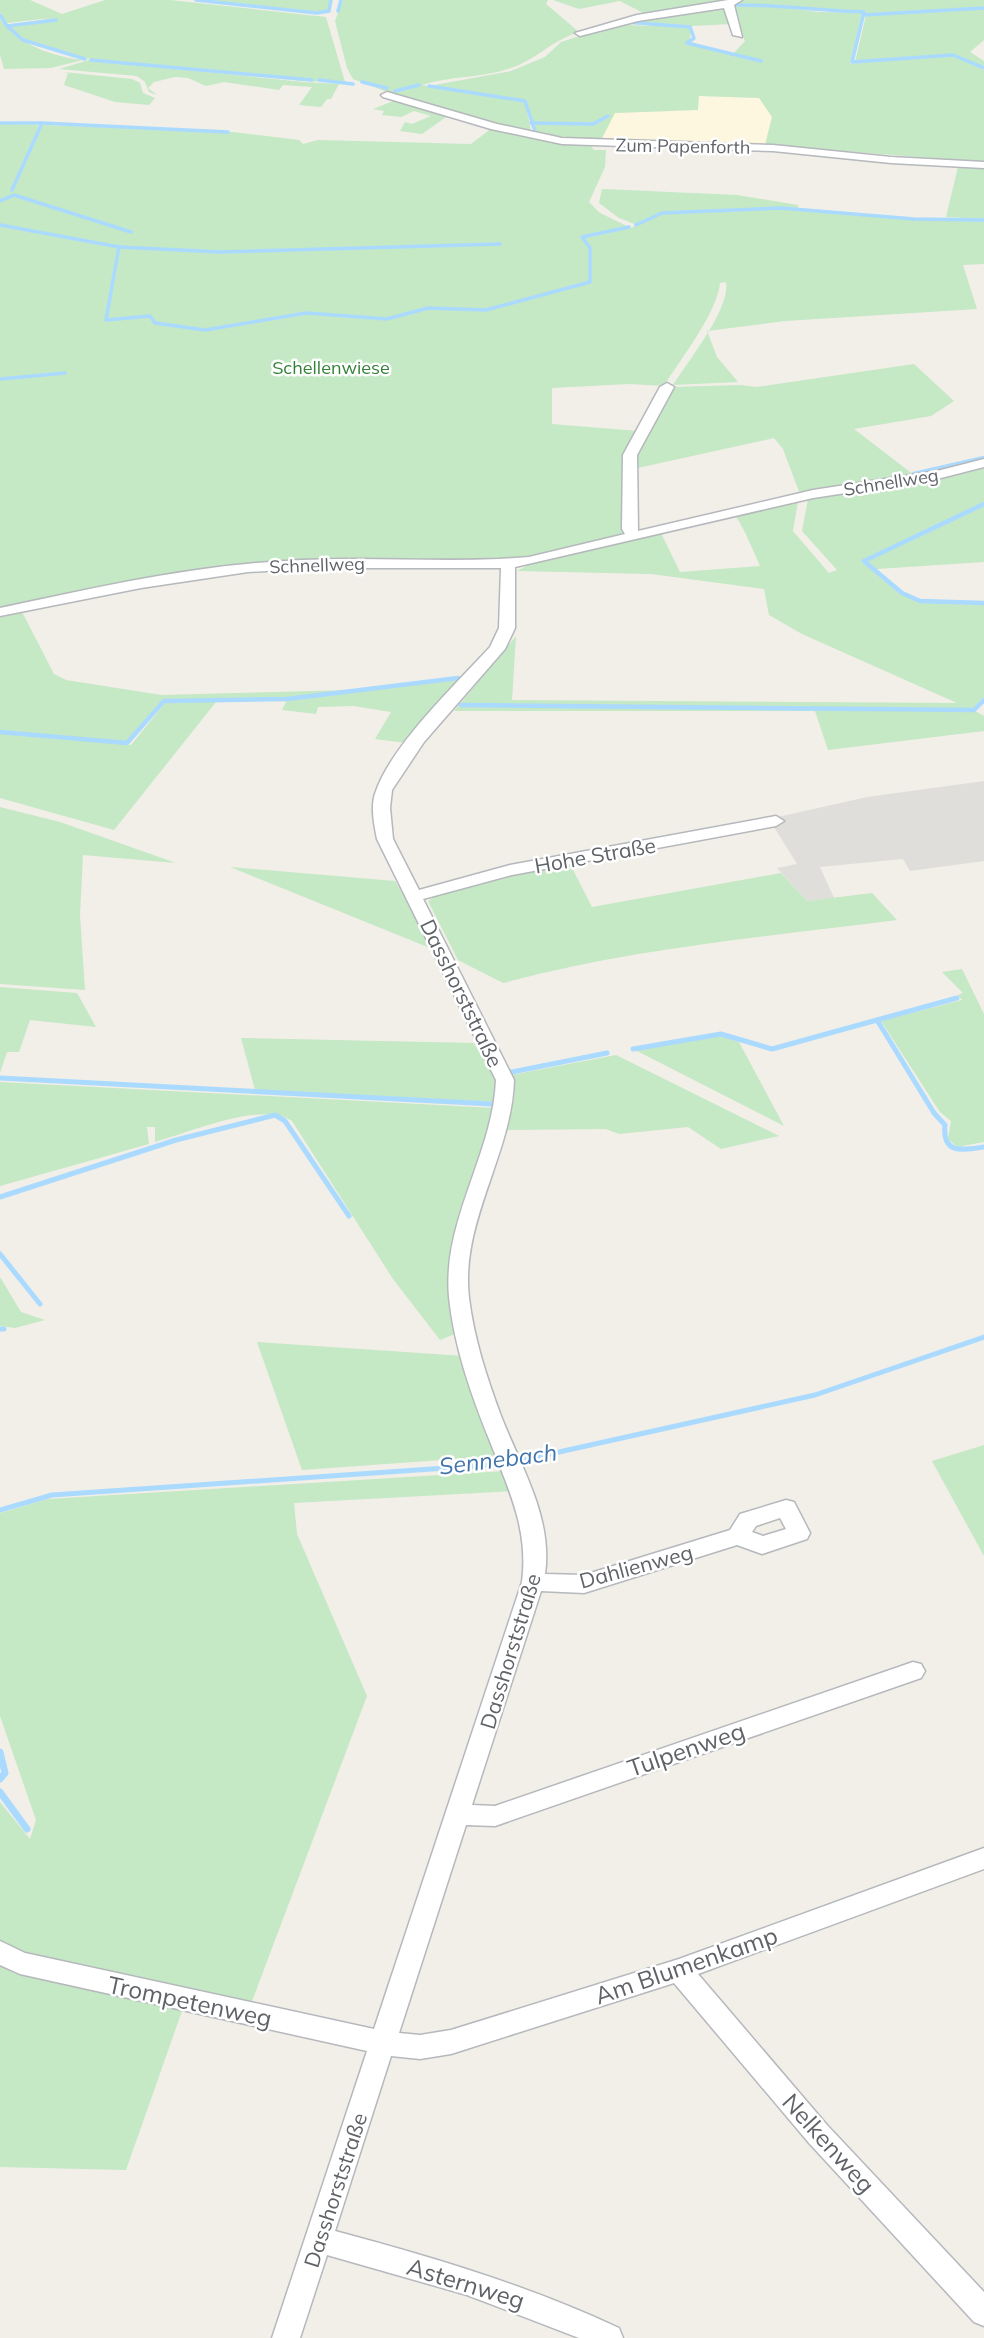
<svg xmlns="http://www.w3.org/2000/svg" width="984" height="2338" viewBox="0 0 984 2338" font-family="Mulish,sans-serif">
<rect width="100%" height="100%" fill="#f1efe8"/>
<path fill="#fef7e0" d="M699,96L759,98L772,117L765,145L601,140L615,113L674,111Z"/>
<path fill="#e0deda" d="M984,781V861L910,871L903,859L820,867L834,898L807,901L777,868L797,864L769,819L867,797Z"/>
<g fill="#c5e8c5">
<path d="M0,0H30L62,14L105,0H170L326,17L345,82L303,81L73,57L25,40L9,26L51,18L7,23L0,12Z"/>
<path d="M205,0H330L329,10L320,12Z"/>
<path d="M343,0H548L546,4L579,32C552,40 535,61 508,69C480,78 450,76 422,85L525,102L532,135L395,95L353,79L347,68L335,21Z"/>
<path d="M553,0H734L647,15L620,1L579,9Z"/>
<path d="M740,0H984V40L970,52L984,61V67L954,55L855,62L866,15L881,13C832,15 783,2 733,4Z"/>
<path d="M766,5L818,12L862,13L850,64C890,59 950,43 984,70V162L765,145L772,117L759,98L699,96L698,110L615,113L601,140L535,134L526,101L429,86L511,71L545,57L561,42L624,22L626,25L654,26L628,23L725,7L731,24L692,26L689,44L762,61L732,55L745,41L732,6Z"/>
<path d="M0,19C17,44 53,57 83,60L51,68L4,69L0,55Z"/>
<path d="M89,60L304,82L339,84L331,99H327L321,107L299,105L312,87L283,85L279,90L224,82L206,86L188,78L175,77L154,82L148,88L157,95L149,92L145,82L137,76L59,69Z"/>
<path d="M63,72L132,79L140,83L143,93L155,98L149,105L115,102L64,85L68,73Z"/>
<path d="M396,100L449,115L422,134L400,131L405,122L412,124L431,116L414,111L401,117L382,115L384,111L373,109Z"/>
<path d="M0,124L39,125L12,188L43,125L233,132L299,140L303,144L318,140L471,144L492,128L561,143L590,145L594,150H606L605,167L589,202L600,213L631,228L637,225L619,218L599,203L602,189L737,195L798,205V209L916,220L984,221V264L963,265L977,309L785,321L707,331L717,357L738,382L673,385C688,361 731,308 726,282L720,283C717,314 680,359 664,386L629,384L552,388V424L638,431L622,535L526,558L326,560L74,593L0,608Z"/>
<path d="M958,167L984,168V219L946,217Z"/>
<path d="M914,364L954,401L931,416L854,429L914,475L800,494L783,449L774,438L633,469L634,456L671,387L740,385L757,387Z"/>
<path d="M984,466V502L862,561L900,594L918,602L984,605V697L972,709L984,716V731L828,750L815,711H454L516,636L512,700L957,703L802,634L769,615L764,589L651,574L517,571L530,564L661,533L680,572L760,566C752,548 746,532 735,515L798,501L793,531L829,573L837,570L802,531L808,499L940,478Z"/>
<path d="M984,506V562L877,569L867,561Z"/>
<path d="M21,610L54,674L66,680L161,695L352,690L288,698L163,699L128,742L0,730V615Z"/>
<path d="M453,678L459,680L406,743L375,739L391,712L353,706L318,707L316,714L282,710L287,700Z"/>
<path d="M166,702H216L114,830L0,798V733L131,745Z"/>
<path d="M0,807L60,822L176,863L83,855L80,915L85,990L0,984Z"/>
<path d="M569,862L592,907L781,873L807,901L872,893L897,920C765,937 632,948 503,983L458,960L428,901C463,876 527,871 569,862Z"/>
<path d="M230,867L395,881L435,950Z"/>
<path d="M962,969L984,1014V1142L957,1147L948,1139L951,1121L940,1112L881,1021L962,1000L958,995L963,993L942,972Z"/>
<path d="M0,987L77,993L96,1027L30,1020L19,1052H7L0,1073Z"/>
<path d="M721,1036L739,1042L784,1126L635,1050Z"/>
<path d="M241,1038L474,1043L496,1080L497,1102L255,1090Z"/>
<path d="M616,1055L779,1136L721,1149L688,1127L619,1134L606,1129L505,1130C511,1110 519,1094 511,1075Z"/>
<path d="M0,1082L495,1108L452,1244L447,1288L455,1334L440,1340L393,1279L292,1121C264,1100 188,1133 155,1142V1127H147L149,1144L0,1186Z"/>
<path d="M0,1277L21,1312L45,1320L15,1328L0,1326Z"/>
<path d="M257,1342L464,1356L498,1456L302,1470Z"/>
<path d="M984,1445V1556L932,1461Z"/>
<path d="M505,1471L513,1491L294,1503L297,1534L367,1696L251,2004L24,1958L0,1944V1802L30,1839L36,1820L0,1716V1513L48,1499Z"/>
<path d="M0,1965L14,1973L182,2011L126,2170L0,2167Z"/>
</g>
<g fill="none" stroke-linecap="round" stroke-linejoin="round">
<g stroke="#aadaff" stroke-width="3.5">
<path d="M196,0L317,13L329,11L331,0"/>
<path d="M733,5C777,4 820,11 864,12L852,62L953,55L984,68"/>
<path d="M338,11L341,0"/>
<path d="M0,15L7,26L56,20"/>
<path d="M863,15L984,8"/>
<path d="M626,22L690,27L694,38L687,43L761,61"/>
<path d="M7,26L23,40L85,59"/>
<path d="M91,60L312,80"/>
<path d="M319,80L353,84"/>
<path d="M362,82L387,88"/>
<path d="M429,86L525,101L536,134"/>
<path d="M395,91L419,85"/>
<path d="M0,123H42L12,190"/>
<path d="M42,123L228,132"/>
<path d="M531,123L593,124L608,116"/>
<path d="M0,201L14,195L131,232"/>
<path d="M0,225L119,247L106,320L150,316L155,323L205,330L306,313L387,319L428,308L486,310L590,282V248L582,237L629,227"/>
<path d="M636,225L662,213L781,208L914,219L984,220"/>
<path d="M119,247L220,252L500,244"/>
<path d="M0,379L65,373"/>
</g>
<g stroke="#aadaff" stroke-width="4.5">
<path d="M914,474L984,458"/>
<path d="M984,504L864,561L902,593L920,601L984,603"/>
<path d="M461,705L974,710L984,700"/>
<path d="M0,732L127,743L164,701L287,699L458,678"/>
</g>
<g stroke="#aadaff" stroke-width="5">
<path d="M877,1020L957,998"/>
<path d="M633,1049L721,1034L772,1049L877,1020L934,1113L945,1125C942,1155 962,1150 984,1147"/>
<path d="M512,1072L607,1053"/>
<path d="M0,1078L492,1104"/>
<path d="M0,1197L176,1140L275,1115L285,1121L349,1216"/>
<path d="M0,1254L40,1304"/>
<path d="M0,1329H4"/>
<path d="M514,1462L815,1395L984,1337"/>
<path d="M0,1510L52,1495L504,1464"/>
</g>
<g stroke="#aadaff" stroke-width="7">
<path d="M0,1752L5,1773L0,1779"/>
<path d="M0,1792L27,1829"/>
</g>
<g stroke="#b5b8bc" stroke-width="3">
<g id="street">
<path d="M728,0H742L734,5L742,37L733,35L724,8L638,21L580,36L575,33L637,15Z"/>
<path d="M387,92L497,124L562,138L773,145L891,157L984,162V168L891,163L773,151L562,144L491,129L383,97L381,95Z"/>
<path d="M667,383L674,387L637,455L638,531L813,490L937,471L984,459V467L937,479L813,498L515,567V628L505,649L424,742L392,790L390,808L393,839L419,890L510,865L776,816L784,821L776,826L512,875L423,899L514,1080C512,1154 460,1222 469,1298C474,1339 487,1378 501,1416C521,1467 553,1518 545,1574L584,1575L730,1530L740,1514L786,1500L794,1502L810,1533L807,1539L762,1554L737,1545L584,1593L541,1591L472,1805L495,1806L913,1662L921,1664L925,1671L921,1678L495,1826L466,1825L399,2033L420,2035L451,2030L679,1959L984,1848V1869L698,1974L827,2125L984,2292V2326L974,2322L809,2143L674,1983L451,2054L420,2059L391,2056L335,2231C432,2257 527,2285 619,2328L623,2338H579L467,2295L327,2255L300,2338H272L367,2051L20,1974L0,1965V1941L25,1953L374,2029L522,1582C529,1529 508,1488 489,1439C471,1394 454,1346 449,1297C442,1221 493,1154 496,1080L377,839C374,824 370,806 376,791C392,745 456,684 490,647L499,628L501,568H315L248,572L141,588L0,616V608C94,588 189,566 285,561C356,556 427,562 499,559L529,557L625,534L622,529L623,455L660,387ZM780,1518L786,1529L763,1536L752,1532L756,1526Z"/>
</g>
</g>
<use href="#street" fill="#fff" fill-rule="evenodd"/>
</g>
<g text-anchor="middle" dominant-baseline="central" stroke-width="5" stroke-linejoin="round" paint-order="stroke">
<g font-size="18" fill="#5f6368" stroke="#fff">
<text transform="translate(683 146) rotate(1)">Zum Papenforth</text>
<text transform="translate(891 482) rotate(-9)">Schnellweg</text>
<text transform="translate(317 565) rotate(-2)">Schnellweg</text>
</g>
<g font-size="18" fill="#348238" stroke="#fff">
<text x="331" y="367">Schellenwiese</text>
</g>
<g font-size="21" fill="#5f6368" stroke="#fff">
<text transform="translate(595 855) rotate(-10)">Hohe Straße</text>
<text transform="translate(462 993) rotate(64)">Dasshorststraße</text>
<text transform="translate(636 1566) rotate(-15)">Dahlienweg</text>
<text transform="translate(510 1651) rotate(-73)">Dasshorststraße</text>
<text transform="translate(335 2190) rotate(-72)">Dasshorststraße</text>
</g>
<g font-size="23" font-style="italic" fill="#4174aa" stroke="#fff">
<text transform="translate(498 1459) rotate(-7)">Sennebach</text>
</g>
<g font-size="24" fill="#5f6368" stroke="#fff">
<text transform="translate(686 1749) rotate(-19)">Tulpenweg</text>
<text transform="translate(686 1965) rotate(-19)">Am Blumenkamp</text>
<text transform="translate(190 2001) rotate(12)">Trompetenweg</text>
<text transform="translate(829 2143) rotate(48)">Nelkenweg</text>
<text transform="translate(466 2283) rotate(17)">Asternweg</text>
</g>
</g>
</svg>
